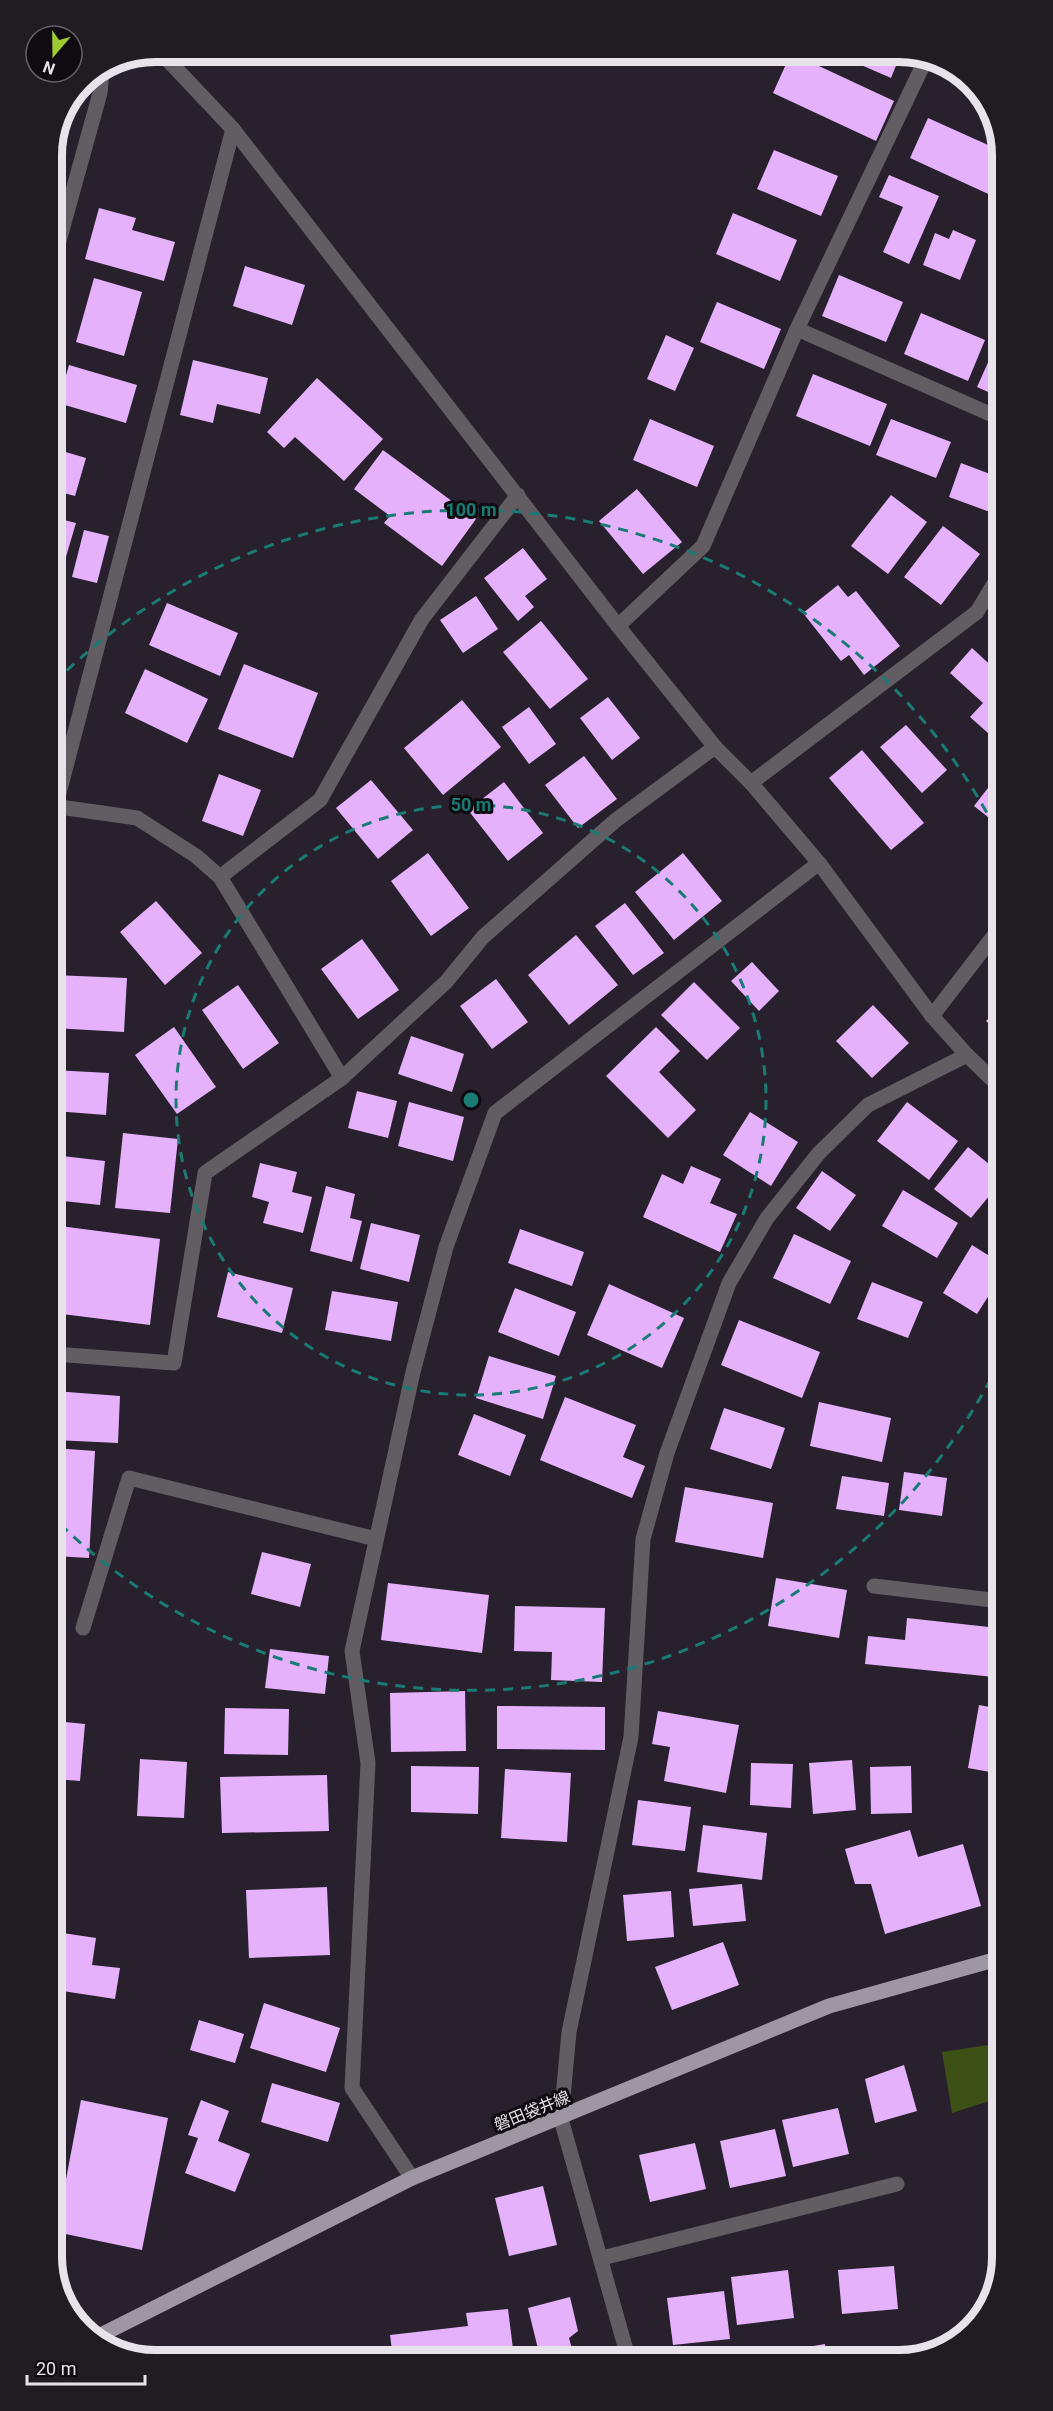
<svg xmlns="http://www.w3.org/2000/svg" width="1053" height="2411" viewBox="0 0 1053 2411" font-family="Roboto,'Noto Sans JP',sans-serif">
<rect width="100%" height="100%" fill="#28202c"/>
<path fill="#3d5016" d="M1001,2043L1002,2097L952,2113L942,2052Z"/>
<g fill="#e5b1fb">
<path d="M902,51L891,78L831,52H860Z"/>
<path d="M791,53L894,101L876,141L773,93Z"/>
<path d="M976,92L989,110L971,103Z"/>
<path d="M67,113L53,167H51V148Z"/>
<path d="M928,118L997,149V198L910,158Z"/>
<path d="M774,150L838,176L821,216L757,189Z"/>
<path d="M889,175L939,196L909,264L883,252L903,207L879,197Z"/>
<path d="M99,208L136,218L132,230L175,242L164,281L85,259Z"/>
<path d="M733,213L797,240L780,281L716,254Z"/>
<path d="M953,230L976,240L960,280L923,265L935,233L949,239Z"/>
<path d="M245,266L305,285L292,325L233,306Z"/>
<path d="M839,275L903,302L886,342L822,316Z"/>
<path d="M94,278L142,292L124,356L76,342Z"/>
<path d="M717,302L781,329L764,369L700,342Z"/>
<path d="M921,313L985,340L968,381L904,354Z"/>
<path d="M666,335L694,348L675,391L647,379Z"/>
<path d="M995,347L997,348V396L977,387Z"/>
<path d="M193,360L268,378L260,414L217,404L213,423L180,415Z"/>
<path d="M69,365L137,385L126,423L58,403Z"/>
<path d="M813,374L887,404L870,446L796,416Z"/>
<path d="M317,378L383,439L344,481L295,437L284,448L267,432Z"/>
<path d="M650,419L714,446L697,487L633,460Z"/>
<path d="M891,419L951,442L936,478L876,455Z"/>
<path d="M52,448L86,458L75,496L52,490Z"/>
<path d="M383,450L476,519L442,566L384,523L390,516L354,489Z"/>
<path d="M961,463L998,477V515L949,497Z"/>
<path d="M637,489L682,542L643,574L599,521Z"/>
<path d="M891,495L927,522L888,574L851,546Z"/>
<path d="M52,517L76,523L60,577L52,575Z"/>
<path d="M943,526L980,554L941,605L904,577Z"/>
<path d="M84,530L109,536L97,583L72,577Z"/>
<path d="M523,548L547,579L525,596L534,607L518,621L484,578Z"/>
<path d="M838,585L848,597L856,591L900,646L864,675L849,655L841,661L803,613Z"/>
<path d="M476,596L498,629L463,653L440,620Z"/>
<path d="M167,603L238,633L220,676L149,645Z"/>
<path d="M541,621L588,679L550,709L503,652Z"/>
<path d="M52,638L65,642L55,677H52Z"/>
<path d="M972,648L998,672V742L970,717L983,703L950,673Z"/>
<path d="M244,664L318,693L293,758L218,729Z"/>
<path d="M145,669L208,699L187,743L125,713Z"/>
<path d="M608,697L640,738L612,760L580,718Z"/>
<path d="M462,700L501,747L443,795L404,748Z"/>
<path d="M529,707L556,744L529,764L502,727Z"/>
<path d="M906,725L947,770L922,793L880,747Z"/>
<path d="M862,750L924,823L891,850L829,778Z"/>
<path d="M584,756L617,799L578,828L545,785Z"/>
<path d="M219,774L261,790L243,836L202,821Z"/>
<path d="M998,775V825L974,806Z"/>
<path d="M371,780L413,830L378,859L336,808Z"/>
<path d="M504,782L543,833L508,861L468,810Z"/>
<path d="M428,853L469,908L431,936L391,881Z"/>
<path d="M683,853L722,901L674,940L635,892Z"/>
<path d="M156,901L202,953L165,985L120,932Z"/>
<path d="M625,903L664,953L633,975L595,926Z"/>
<path d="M576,935L618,985L569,1025L528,975Z"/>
<path d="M362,939L399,990L358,1019L321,969Z"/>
<path d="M752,962L779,991L759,1011L731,981Z"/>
<path d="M53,975L127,978L124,1032L53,1028Z"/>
<path d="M496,979L528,1022L492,1049L460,1006Z"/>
<path d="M694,982L740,1028L707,1060L661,1015Z"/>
<path d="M238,985L279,1043L243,1069L202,1010Z"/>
<path d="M873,1005L909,1043L872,1078L836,1041Z"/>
<path d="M999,1008V1033L986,1021Z"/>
<path d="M174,1027L216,1087L177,1114L135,1055Z"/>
<path d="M656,1027L680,1051L659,1072L696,1110L668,1138L606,1076Z"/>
<path d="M411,1036L464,1054L452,1092L398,1074Z"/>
<path d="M53,1070L109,1073L106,1115L54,1111Z"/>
<path d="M357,1091L397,1101L388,1138L348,1128Z"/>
<path d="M409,1102L464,1117L453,1161L398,1146Z"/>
<path d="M907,1102L958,1141L929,1180L877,1141Z"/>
<path d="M750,1112L798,1142L771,1186L723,1155Z"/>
<path d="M123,1133L178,1139L170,1213L115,1208Z"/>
<path d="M968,1147L999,1172V1184L971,1218L934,1189Z"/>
<path d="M54,1155L105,1161L100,1205L54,1200Z"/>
<path d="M260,1163L297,1172L292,1192L312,1197L303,1233L263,1223L269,1202L252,1197Z"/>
<path d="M691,1166L721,1179L710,1203L737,1214L720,1252L643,1217L662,1174L683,1184Z"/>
<path d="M822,1171L856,1195L830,1231L796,1208Z"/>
<path d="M326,1186L355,1194L350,1218L362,1221L352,1262L310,1251Z"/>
<path d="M903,1190L958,1223L937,1258L882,1226Z"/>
<path d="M371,1223L420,1235L409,1282L360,1269Z"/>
<path d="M60,1226L160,1239L150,1325L54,1313V1276Z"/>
<path d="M520,1229L584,1252L572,1286L508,1263Z"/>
<path d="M794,1234L851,1261L830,1304L773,1278Z"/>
<path d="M972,1245L999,1262L1000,1278L977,1314L943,1293Z"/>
<path d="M228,1272L293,1288L282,1333L217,1317Z"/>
<path d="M872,1282L923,1302L908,1338L857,1319Z"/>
<path d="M609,1284L684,1318L662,1368L587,1335Z"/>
<path d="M515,1288L576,1312L559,1356L498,1332Z"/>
<path d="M332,1291L398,1302L391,1341L325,1330Z"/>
<path d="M739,1320L820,1352L802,1398L721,1365Z"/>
<path d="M489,1356L556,1376L543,1419L476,1398Z"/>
<path d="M54,1391L120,1396L118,1443L54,1440Z"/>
<path d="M565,1397L636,1425L623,1457L645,1466L632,1498L540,1460Z"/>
<path d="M819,1402L891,1418L882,1462L810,1446Z"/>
<path d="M724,1408L785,1428L771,1469L710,1449Z"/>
<path d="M474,1414L526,1435L510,1476L458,1455Z"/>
<path d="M54,1448L95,1451L89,1558L55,1556Z"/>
<path d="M904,1472L947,1478L942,1516L899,1510Z"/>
<path d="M842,1476L889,1483L884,1516L836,1509Z"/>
<path d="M685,1487L773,1503L763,1558L675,1542Z"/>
<path d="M262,1552L311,1564L300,1607L251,1594Z"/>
<path d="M776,1578L847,1590L839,1638L768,1626Z"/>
<path d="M388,1583L489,1595L482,1653L381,1640Z"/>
<path d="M515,1606L605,1608L602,1682L551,1680L552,1652L514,1651Z"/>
<path d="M907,1618L998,1628L994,1677L865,1664L868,1636L905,1640Z"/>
<path d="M270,1649L329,1656L325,1694L265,1688Z"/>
<path d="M465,1691L466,1751L391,1752L390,1693Z"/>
<path d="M979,1705L1001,1709V1774L968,1768Z"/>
<path d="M497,1706L605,1707V1750L497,1749Z"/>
<path d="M225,1708L289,1709L288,1755L224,1754Z"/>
<path d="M658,1711L739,1725L726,1793L664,1781L670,1747L652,1744Z"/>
<path d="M55,1721L85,1724L80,1781L55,1779Z"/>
<path d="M140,1759L187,1762L184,1818L137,1816Z"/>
<path d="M852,1760L856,1810L813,1814L809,1763Z"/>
<path d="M751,1763L793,1764L791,1808L750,1805Z"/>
<path d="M411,1766L479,1767L478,1814L411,1812Z"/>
<path d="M911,1766L912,1813L871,1814L870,1767Z"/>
<path d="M505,1769L571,1773L567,1842L501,1838Z"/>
<path d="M327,1775L329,1831L222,1833L220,1777Z"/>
<path d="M638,1800L691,1807L685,1851L632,1845Z"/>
<path d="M703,1825L767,1833L762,1880L697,1872Z"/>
<path d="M910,1830L918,1857L963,1844L981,1906L885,1934L871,1884H855L845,1849Z"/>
<path d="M742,1884L746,1921L693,1926L689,1889Z"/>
<path d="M327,1887L330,1955L249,1958L246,1890Z"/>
<path d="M671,1891L674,1937L627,1941L623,1895Z"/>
<path d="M56,1932L96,1938L92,1965L120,1968L115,1999L56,1990Z"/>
<path d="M723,1942L739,1985L672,2010L655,1967Z"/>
<path d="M264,2003L340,2028L326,2072L250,2048Z"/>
<path d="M199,2020L244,2034L235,2063L190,2050Z"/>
<path d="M904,2065L917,2111L875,2123L865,2079Z"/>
<path d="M272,2083L340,2103L328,2142L261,2122Z"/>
<path d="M81,2100L168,2118L142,2250L56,2232Z"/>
<path d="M201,2100L229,2111L218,2141L250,2154L235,2192L185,2173L198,2138L188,2135Z"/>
<path d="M838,2108L849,2154L793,2167L782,2120Z"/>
<path d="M775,2129L786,2176L730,2188L720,2141Z"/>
<path d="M695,2143L706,2189L650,2202L639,2155Z"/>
<path d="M543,2186L557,2245L509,2256L495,2198Z"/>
<path d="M894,2266L898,2309L842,2314L838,2270Z"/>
<path d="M788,2270L794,2318L737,2325L731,2277Z"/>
<path d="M724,2291L730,2339L673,2345L667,2298Z"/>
<path d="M570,2297L578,2331L569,2338L573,2353L598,2348L601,2357H540L528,2308Z"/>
<path d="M508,2309L514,2357L393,2358L390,2335L468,2326L466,2313Z"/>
<path d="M825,2344L826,2355H810L808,2347Z"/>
<path d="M324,2348L329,2359H289V2355Z"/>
<path d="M369,2352L370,2358H346V2357Z"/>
</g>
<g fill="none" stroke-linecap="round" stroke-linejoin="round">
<g stroke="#615d63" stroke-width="15">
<path d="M166,58L233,129L618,626L715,747L751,783L819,863L932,1016L967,1055L999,1086"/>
<path d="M51,270L100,93L102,72L99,70"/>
<path d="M797,329L997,417"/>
<path d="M618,626L703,546L797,329L926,59"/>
<path d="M751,783L977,612L998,577"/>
<path d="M53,806L137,818L196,856L220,877L342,1078"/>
<path d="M53,816L233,129"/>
<path d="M220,877L320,800L422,619L518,495"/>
<path d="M932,1016L999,929"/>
<path d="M54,1354L174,1363L205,1173L342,1078L446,982L483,937L616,820L715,747"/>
<path d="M874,1586L1000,1601"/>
<path d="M83,1628L129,1478L376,1539"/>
<path d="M412,2178L352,2088L368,1763L352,1651L413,1372L446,1247L495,1113L819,863"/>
<path d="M602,2258L897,2184"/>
<path d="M628,2357L561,2119L569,2032L631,1737L643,1539L667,1453L729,1283L767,1218L819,1153L868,1105L967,1055"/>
</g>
<path stroke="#9f96a3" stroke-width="15" d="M93,2339L412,2178L829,2006L1001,1958"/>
</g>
<g fill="none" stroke="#1a7b74" stroke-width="3" stroke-dasharray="10 8">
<circle cx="471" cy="1100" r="295"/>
<path d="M999 1363A590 590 0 0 1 57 1521M54 683A590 590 0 0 1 997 832"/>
</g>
<g text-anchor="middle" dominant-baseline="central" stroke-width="6" stroke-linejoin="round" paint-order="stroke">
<g font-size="16" fill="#e8e3eb" stroke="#0f0b10">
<text transform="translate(532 2111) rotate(-22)">磐田袋井線</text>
</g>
</g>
<path d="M0 0H1053V2411H0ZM155 62H899A93 93 0 0 1 992 155V2257A93 93 0 0 1 899 2350H155A93 93 0 0 1 62 2257V155A93 93 0 0 1 155 62Z" fill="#201c22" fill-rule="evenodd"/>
<path fill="none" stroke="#e8e3eb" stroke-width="8" d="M155 62H899A93 93 0 0 1 992 155V2257A93 93 0 0 1 899 2350H155A93 93 0 0 1 62 2257V155A93 93 0 0 1 155 62Z"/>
<circle cx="471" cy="1100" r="9" fill="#1a7b74" stroke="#0f0b10" stroke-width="3"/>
<g font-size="18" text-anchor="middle" font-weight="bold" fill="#1a7b74" stroke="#0f0b10" stroke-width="6" stroke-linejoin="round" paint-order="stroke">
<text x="471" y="516">100 m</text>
<text x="471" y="811">50 m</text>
</g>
<g transform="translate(54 54) rotate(200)"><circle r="28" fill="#0f0b10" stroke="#666168" stroke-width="1.5"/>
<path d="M0-4.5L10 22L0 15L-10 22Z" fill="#9cca32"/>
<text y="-9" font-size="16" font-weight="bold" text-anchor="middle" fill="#e8e3eb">N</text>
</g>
<path d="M27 2375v9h118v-9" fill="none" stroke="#e8e3eb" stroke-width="3"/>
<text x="36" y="2375" font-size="18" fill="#e8e3eb" stroke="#0f0b10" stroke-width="4.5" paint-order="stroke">20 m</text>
</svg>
